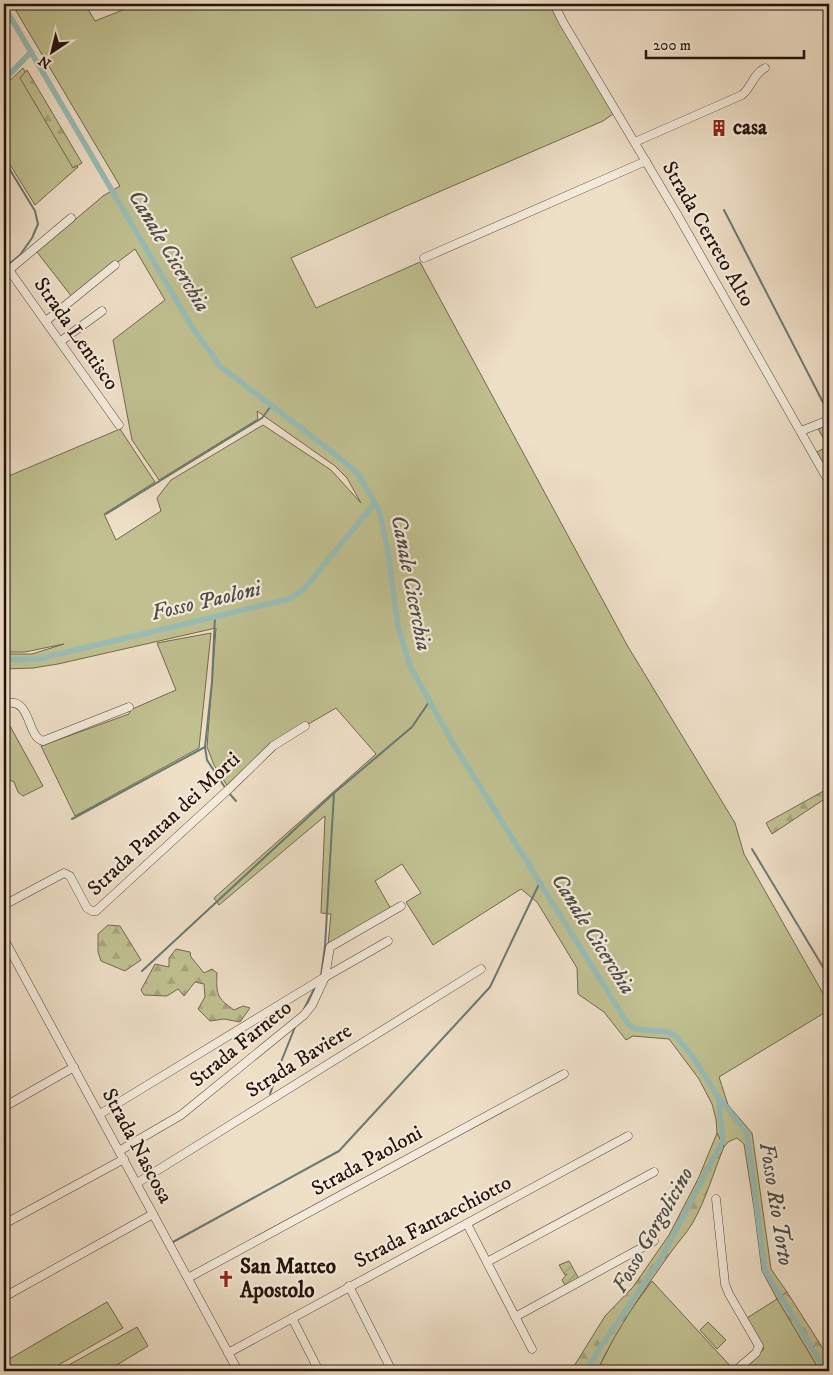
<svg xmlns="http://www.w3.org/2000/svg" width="833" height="1375" viewBox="0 0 833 1375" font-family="'IM FELL DW Pica',serif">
<defs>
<pattern id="forest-firs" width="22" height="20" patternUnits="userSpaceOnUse" patternTransform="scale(1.25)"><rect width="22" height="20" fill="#c0c091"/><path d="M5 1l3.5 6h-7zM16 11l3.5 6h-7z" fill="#a5a47c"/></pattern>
<pattern id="garden-furrows" width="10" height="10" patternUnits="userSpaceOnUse" patternTransform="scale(1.25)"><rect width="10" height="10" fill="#c0c091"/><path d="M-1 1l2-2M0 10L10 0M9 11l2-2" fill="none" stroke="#a5a47c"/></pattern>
</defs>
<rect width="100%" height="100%" fill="#eedfc7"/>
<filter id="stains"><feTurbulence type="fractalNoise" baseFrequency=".004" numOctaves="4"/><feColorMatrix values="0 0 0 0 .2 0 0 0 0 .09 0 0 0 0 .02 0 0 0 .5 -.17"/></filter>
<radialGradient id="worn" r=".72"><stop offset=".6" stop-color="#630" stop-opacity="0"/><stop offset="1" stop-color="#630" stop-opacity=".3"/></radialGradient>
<g fill="#c0c091" stroke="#72694e">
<path d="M12,4H85L95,21L138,4H550L554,13L613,114L603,121L404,207L291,258L316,308L420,262L627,645L735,823L744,854L829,1004V1010L719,1077L728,1105L752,1133L771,1269L787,1292L778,1299L820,1371H741L764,1349L747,1318L777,1299L762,1271L754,1208L744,1144L737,1138L728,1142L724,1147L717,1133L716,1119L712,1104L699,1079L669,1039L633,1036L626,1040L604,1012L578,994L577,968L537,902L521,889L433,945L406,902L421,893L402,864L375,881L391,909L328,945L331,914L321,913L325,816L219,905L214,898L376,754L336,708L305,726L272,742L228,787L214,765L207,747L216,628L58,664L33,668L4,669V654H32L64,644L25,652H4V478L120,429L155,482L104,514L116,540L161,511L157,498L171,480L263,425L331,470L361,503L347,478L335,466L257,411L258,419L159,480L132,440L113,340L165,300L135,249L72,297L37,252L103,196L120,186Z"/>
<path d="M23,68L78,167L35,205L4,155V86Z"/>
<path d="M211,633L199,748L75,816L41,746L129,714L130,710L176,690L157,643Z"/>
<path d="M10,726L43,786L23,796L18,792L14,782L4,777C6,764 4,742 4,728Z"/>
<path d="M652,1281L735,1371H597L622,1322Z"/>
<path d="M107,1302L123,1328L48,1371H4V1362Z"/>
<path d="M708,1322L726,1340L717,1349L700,1330Z"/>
<path d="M137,1327L148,1346L107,1371H58Z"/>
</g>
<g fill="url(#forest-firs)" stroke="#72694e">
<path d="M27,70L82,163L73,168L20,78Z"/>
<path d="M829,424V475L817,452L828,446L818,429Z"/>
<path d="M829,788V796L772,834L766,823Z"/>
<path d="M108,925L120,926L141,960L125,971L101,961L98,952V934Z"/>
<path d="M176,949L190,952L191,957L204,973L212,969L217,973C216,995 217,998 234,1010L243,1006L250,1008L240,1022L224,1019L210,1021L198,1009L205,997L204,984L195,982L184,996L178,989L167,996L144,995L141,990L155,964L169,967V958Z"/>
<path d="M717,1133L724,1147C713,1173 706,1200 692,1224C686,1234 678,1242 671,1252C644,1290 617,1328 597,1371H571L605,1316L633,1287L669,1235L699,1177Z"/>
<path d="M787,1292L829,1358V1371H820L777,1299Z"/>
</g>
<path fill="url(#garden-furrows)" stroke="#72694e" d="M569,1261L579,1279L565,1285L562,1280L567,1274L565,1275L559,1265Z"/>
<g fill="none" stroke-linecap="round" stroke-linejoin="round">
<g stroke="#6a7971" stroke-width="2">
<path d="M4,160L35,211L38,224L32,238L20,255L8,265"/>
<path d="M724,210L829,414"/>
<path d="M106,514L262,418L271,406"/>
<path d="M215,616L212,682L205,747L207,760L226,789"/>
<path d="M229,793L236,801"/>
<path d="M72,819L205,747"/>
<path d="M752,849L829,977"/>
<path d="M142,971L334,793L412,727L429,702"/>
<path d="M321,976L325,946L334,793"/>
<path d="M304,1009L315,987"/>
<path d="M270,1094L281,1062L295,1027"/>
<path d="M173,1242L339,1151L490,987L540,882"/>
</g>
<g stroke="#99bdb6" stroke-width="5.5">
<path d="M4,6L192,327L220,366L336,455L358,474L379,510L388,551L398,627L410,666L451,740L628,1024L636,1029L668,1032L676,1036L693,1057L718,1097L747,1133L765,1271L826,1371"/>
<path d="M4,80L31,52"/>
<path d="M4,660L38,659L289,599L304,589L375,503"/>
<path d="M586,1371L600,1348L662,1257L723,1140L718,1097"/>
</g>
<g stroke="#564539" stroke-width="9">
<g id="minor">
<path d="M554,4L563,22L677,214L829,482"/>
<path d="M635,142L742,95C752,87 753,74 765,68"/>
<path d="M424,258L646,161"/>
<path d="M4,263L119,425"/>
<path d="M9,270L71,218"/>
<path d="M46,321L115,265"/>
<path d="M61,341L102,311"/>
<path d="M801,431L829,420"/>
<path d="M4,704C32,695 26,737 43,741L129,707"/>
<path d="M4,905L64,873L70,876L87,908L92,911H96L230,788L273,746L305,726"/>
<path d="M4,939L238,1371"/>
<path d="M4,1107L74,1067"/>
<path d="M100,1114L325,977L388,941"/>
<path d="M119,1151L181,1115L304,1015L312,1005L325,977L330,947L401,906"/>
<path d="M137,1183L481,969"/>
<path d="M716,1199L725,1284L729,1294L759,1346L756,1353L735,1371"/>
<path d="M4,1224L124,1159"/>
<path d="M467,1224L532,1349"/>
<path d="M487,1262L654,1172"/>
<path d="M188,1278L564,1074"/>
<path d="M349,1286L392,1371"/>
<path d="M4,1297L153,1214"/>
<path d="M515,1317L654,1241"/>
<path d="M292,1318L319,1371"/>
<path d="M228,1353L628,1136"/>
</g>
</g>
<use href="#minor" stroke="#f4eadb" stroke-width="8"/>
</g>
<defs>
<g id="building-bare" transform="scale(1.35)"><path d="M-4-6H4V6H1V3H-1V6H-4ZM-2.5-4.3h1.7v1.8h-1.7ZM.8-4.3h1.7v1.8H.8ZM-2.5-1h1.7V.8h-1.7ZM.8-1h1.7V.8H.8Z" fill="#8f2418" stroke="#f4eadb" stroke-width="2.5" paint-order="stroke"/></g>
<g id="church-bare" transform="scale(1.35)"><path d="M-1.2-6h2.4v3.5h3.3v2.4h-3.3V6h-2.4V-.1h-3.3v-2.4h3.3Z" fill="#8f2418" stroke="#f4eadb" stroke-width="2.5" paint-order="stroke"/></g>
</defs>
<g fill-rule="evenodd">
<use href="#building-bare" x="719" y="128"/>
<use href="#church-bare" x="226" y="1279"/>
</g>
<g text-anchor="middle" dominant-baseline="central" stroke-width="4.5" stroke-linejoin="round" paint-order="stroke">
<g font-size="21" font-weight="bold" fill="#23120a" stroke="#f4eadb" text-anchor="start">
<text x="733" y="128">casa</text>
<text x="240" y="1267">San Matteo<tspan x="240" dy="24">Apostolo</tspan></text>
</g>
<g font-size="21" fill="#23120a" stroke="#f4eadb">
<text transform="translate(708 234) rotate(60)">Strada Cerreto Alto</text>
<text transform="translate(76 334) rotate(55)">Strada Lentisco</text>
<text transform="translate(164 824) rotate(-43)">Strada Pantan dei Morti</text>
<text transform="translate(241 1044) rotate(-39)">Strada Farneto</text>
<text transform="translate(299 1061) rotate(-32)">Strada Baviere</text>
<text transform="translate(137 1146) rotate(62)">Strada Nascosa</text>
<text transform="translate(367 1161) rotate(-29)">Strada Paoloni</text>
<text transform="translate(433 1222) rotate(-28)">Strada Fantacchiotto</text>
</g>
<g font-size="22" font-style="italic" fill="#4c4e46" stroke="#f4eadb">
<text transform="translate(169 251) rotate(59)">Canale Cicerchia</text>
<text transform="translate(411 583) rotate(79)">Canale Cicerchia</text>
<text transform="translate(206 601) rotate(-13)">Fosso Paoloni</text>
<text transform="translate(593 934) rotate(58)">Canale Cicerchia</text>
<text transform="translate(776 1204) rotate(81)">Fosso Rio Torto</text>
<text transform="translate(653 1230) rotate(-60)">Fosso Gorgolicino</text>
</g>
</g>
<rect width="833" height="1375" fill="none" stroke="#eedfc7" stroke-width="20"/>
<rect x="5" y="5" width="823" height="1365" fill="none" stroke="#23120a" stroke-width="2.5"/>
<rect x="10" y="10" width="813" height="1355" fill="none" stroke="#23120a"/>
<g transform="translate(52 52) rotate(215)" stroke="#f4eadb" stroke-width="4" paint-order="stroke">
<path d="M0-4L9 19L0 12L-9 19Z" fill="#23120a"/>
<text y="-8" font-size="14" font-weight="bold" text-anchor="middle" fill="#23120a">N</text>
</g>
<path d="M646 50v8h158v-8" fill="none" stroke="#23120a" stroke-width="2.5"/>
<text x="653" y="50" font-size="15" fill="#23120a" stroke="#f4eadb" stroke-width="4" paint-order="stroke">200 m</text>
<rect width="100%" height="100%" filter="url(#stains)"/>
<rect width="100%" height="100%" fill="url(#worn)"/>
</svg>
